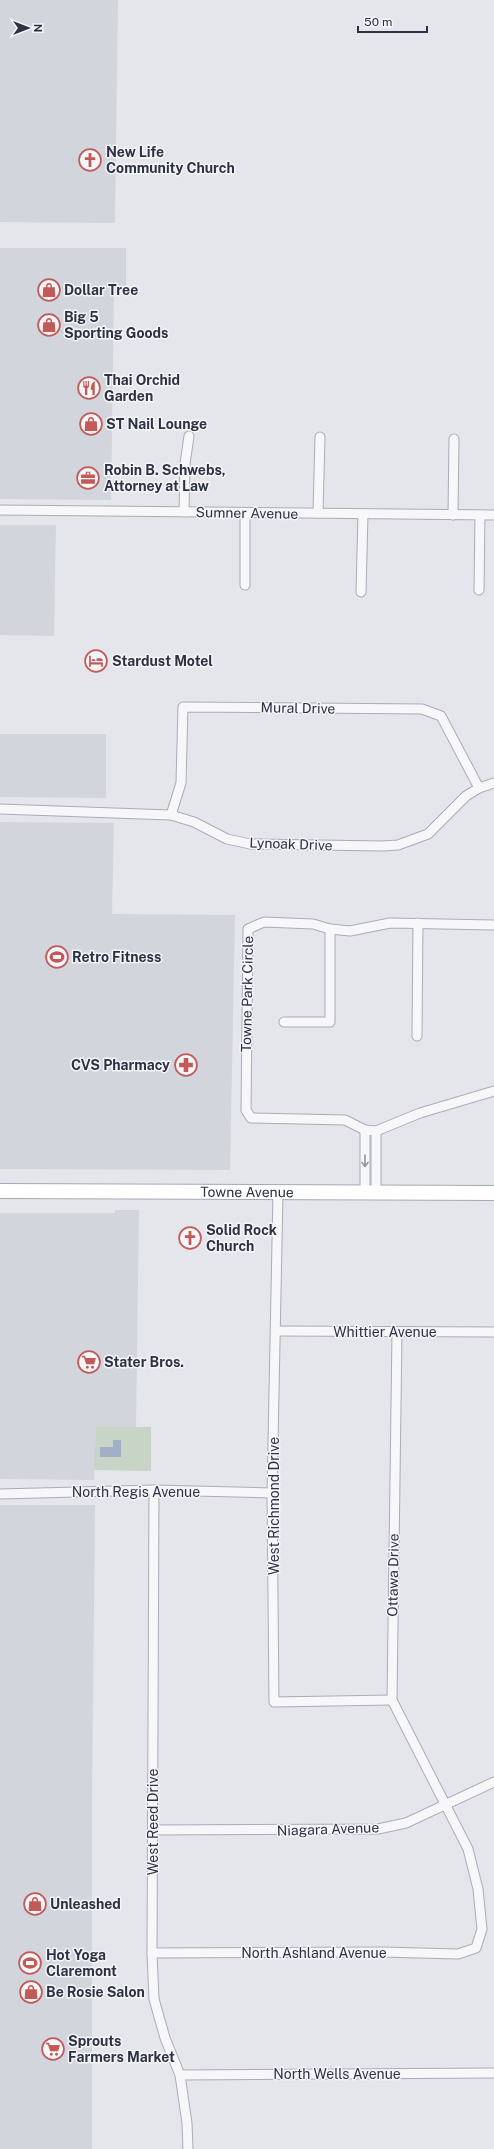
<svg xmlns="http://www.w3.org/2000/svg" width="494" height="2149" viewBox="0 0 494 2149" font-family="'Public Sans',sans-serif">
<rect width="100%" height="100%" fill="#e5e6eb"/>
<g fill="#d3d5dd">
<path d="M0,0H118L115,223L0,222Z"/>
<path d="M0,248H126V291L114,293L111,500L0,499Z"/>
<path d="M0,525H56L54,636L0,635Z"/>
<path d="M0,734H106V798L0,797Z"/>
<path d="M0,822L114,823L112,914L235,915L230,1170L0,1169Z"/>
<path d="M115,1210H139L136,1427H96L94,1480L0,1479V1213H115Z"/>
<path d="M0,1505H95L92,1801V2149H0Z"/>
</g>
<path fill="#c7d4c6" d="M96,1427H151V1471L94,1470Z"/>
<path fill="#a3aec7" d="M113,1440H121V1457H100V1447H113Z"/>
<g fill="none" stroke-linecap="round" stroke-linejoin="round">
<g stroke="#aaacb5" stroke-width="11">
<g id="minor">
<path d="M0,510L494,515"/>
<path d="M184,512L185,464L189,436"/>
<path d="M318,513L320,437"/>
<path d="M453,515L454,439"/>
<path d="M245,585V513"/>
<path d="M479,590L480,515"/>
<path d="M361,592L363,514"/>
<path d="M0,809L171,815L194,822L227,839L250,844L382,846L398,845L428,834L466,796L479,788L494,783"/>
<path d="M171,815L181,783L183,707L422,709L441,716L479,788"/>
<path d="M494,925L390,923L350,931L330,929L313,924L264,922L248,929L246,1110L251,1118L345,1120L365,1130L376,1131L420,1113L494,1091"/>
<path d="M284,1022H330V929"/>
<path d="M417,1036L418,923"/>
<path d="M365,1130V1193"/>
<path d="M376,1131V1193"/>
<path d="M278,1192L272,1493L274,1702L392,1700"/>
<path d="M277,1331L494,1332"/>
<path d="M154,1490L152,1953L154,1999L165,2038L180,2075L187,2123L188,2149"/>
<path d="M0,1494L154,1490L272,1493"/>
<path d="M153,1830L378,1829L406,1823L494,1782"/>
<path d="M152,1953L382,1952L458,1954L476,1948L482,1929L478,1889L468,1849L392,1700L397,1332"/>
<path d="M180,2075L494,2073"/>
</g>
</g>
<g stroke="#a5a9b6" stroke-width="16">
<g id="primary">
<path id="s1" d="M0,1191L494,1193"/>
</g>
</g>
<use href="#minor" stroke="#f7f7f9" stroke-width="9"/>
<use href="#primary" stroke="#fff" stroke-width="14"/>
</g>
<defs><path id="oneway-shaft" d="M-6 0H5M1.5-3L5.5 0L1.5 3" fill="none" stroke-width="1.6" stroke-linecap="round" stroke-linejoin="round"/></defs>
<use stroke="#92949e" href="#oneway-shaft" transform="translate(365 1161) rotate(90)"/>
<defs>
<g id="church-ring" transform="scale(1.15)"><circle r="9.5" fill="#f4f5f8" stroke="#c35a57" stroke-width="1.5"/><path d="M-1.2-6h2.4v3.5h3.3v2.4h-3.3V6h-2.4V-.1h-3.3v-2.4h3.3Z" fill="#c35a57"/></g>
<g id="shop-ring" transform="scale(1.15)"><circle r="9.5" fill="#f4f5f8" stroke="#c35a57" stroke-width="1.5"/><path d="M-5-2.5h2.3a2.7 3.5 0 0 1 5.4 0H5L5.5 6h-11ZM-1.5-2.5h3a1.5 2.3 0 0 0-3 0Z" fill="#c35a57"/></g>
<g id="restaurant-ring" transform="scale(1.15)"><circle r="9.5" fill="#f4f5f8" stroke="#c35a57" stroke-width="1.5"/><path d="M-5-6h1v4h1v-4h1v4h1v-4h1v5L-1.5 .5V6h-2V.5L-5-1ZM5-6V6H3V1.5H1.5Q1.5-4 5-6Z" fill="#c35a57"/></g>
<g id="office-ring" transform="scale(1.15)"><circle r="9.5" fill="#f4f5f8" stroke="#c35a57" stroke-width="1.5"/><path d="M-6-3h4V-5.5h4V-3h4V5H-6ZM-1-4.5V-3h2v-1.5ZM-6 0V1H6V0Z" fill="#c35a57"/></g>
<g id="hotel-ring" transform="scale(1.15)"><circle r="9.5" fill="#f4f5f8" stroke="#c35a57" stroke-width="1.5"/><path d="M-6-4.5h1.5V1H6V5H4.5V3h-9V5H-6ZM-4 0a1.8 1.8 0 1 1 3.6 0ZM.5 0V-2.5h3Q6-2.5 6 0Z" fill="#c35a57"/></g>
<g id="stadium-ring" transform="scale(1.15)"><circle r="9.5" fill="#f4f5f8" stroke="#c35a57" stroke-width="1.5"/><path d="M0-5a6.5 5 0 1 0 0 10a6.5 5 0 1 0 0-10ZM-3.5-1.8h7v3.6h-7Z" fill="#c35a57"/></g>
<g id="pharmacy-ring" transform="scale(1.15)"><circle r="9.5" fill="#f4f5f8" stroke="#c35a57" stroke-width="1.5"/><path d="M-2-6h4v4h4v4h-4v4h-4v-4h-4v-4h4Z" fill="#c35a57"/></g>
<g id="supermarket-ring" transform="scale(1.15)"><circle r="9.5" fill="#f4f5f8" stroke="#c35a57" stroke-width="1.5"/><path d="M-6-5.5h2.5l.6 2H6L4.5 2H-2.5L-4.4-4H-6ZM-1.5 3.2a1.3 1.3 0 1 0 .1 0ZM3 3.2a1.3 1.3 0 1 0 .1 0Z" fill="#c35a57"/></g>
</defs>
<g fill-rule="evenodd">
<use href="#church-ring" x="90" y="160"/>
<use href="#shop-ring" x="49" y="290"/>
<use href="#shop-ring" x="49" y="325"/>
<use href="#restaurant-ring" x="89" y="388"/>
<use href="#shop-ring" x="91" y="424"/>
<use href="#office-ring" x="88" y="478"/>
<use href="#hotel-ring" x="96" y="661"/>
<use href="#stadium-ring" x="57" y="957"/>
<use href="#pharmacy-ring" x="186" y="1065"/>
<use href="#church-ring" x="190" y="1238"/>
<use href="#supermarket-ring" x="89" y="1362"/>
<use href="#shop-ring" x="35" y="1904"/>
<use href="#stadium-ring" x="30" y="1963"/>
<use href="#shop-ring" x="31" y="1992"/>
<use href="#supermarket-ring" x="53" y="2049"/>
</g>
<g text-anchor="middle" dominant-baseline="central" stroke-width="3" stroke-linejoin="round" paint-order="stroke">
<g font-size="14" font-weight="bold" fill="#2d3142" stroke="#f4f5f8" text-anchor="start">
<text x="106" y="152">New Life<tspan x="106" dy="16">Community Church</tspan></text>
<text x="64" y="290">Dollar Tree</text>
<text x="64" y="317">Big 5<tspan x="64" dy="16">Sporting Goods</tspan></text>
<text x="104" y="380">Thai Orchid<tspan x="104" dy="16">Garden</tspan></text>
<text x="106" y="424">ST Nail Lounge</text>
<text x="104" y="470">Robin B. Schwebs,<tspan x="104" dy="16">Attorney at Law</tspan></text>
<text x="112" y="661">Stardust Motel</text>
<text x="72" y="957">Retro Fitness</text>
<text x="170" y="1065" text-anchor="end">CVS Pharmacy</text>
<text x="206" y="1230">Solid Rock<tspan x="206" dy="16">Church</tspan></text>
<text x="104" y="1362">Stater Bros.</text>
<text x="50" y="1904">Unleashed</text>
<text x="46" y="1955">Hot Yoga<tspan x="46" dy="16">Claremont</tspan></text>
<text x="46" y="1992">Be Rosie Salon</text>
<text x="68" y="2041">Sprouts<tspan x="68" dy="16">Farmers Market</tspan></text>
</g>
<g font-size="14" fill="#2d3142" stroke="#f4f5f8">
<text transform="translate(247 513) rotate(1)">Sumner Avenue</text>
<text transform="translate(298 708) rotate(1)">Mural Drive</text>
<text transform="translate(291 844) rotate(2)">Lynoak Drive</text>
<text transform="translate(247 994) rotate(-89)">Towne Park Circle</text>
<text stroke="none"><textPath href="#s1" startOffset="247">Towne Avenue</textPath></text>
<text x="385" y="1332">Whittier Avenue</text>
<text x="136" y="1492">North Regis Avenue</text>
<text transform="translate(274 1506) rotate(-90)">West Richmond Drive</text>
<text transform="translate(393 1575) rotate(-89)">Ottawa Drive</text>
<text transform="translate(153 1822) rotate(-90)">West Reed Drive</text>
<text transform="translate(328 1829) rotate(-2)">Niagara Avenue</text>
<text x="314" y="1953">North Ashland Avenue</text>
<text x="337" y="2074">North Wells Avenue</text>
</g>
</g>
<g transform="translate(28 28) rotate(90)" stroke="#f4f5f8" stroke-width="3" paint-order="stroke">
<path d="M0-3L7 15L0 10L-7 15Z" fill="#2d3142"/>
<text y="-6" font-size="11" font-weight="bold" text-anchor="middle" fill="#2d3142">N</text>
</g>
<path d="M358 26v6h69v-6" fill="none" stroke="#2d3142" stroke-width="2"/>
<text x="364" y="26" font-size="12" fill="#2d3142" stroke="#f4f5f8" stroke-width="3" paint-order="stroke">50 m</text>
</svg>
